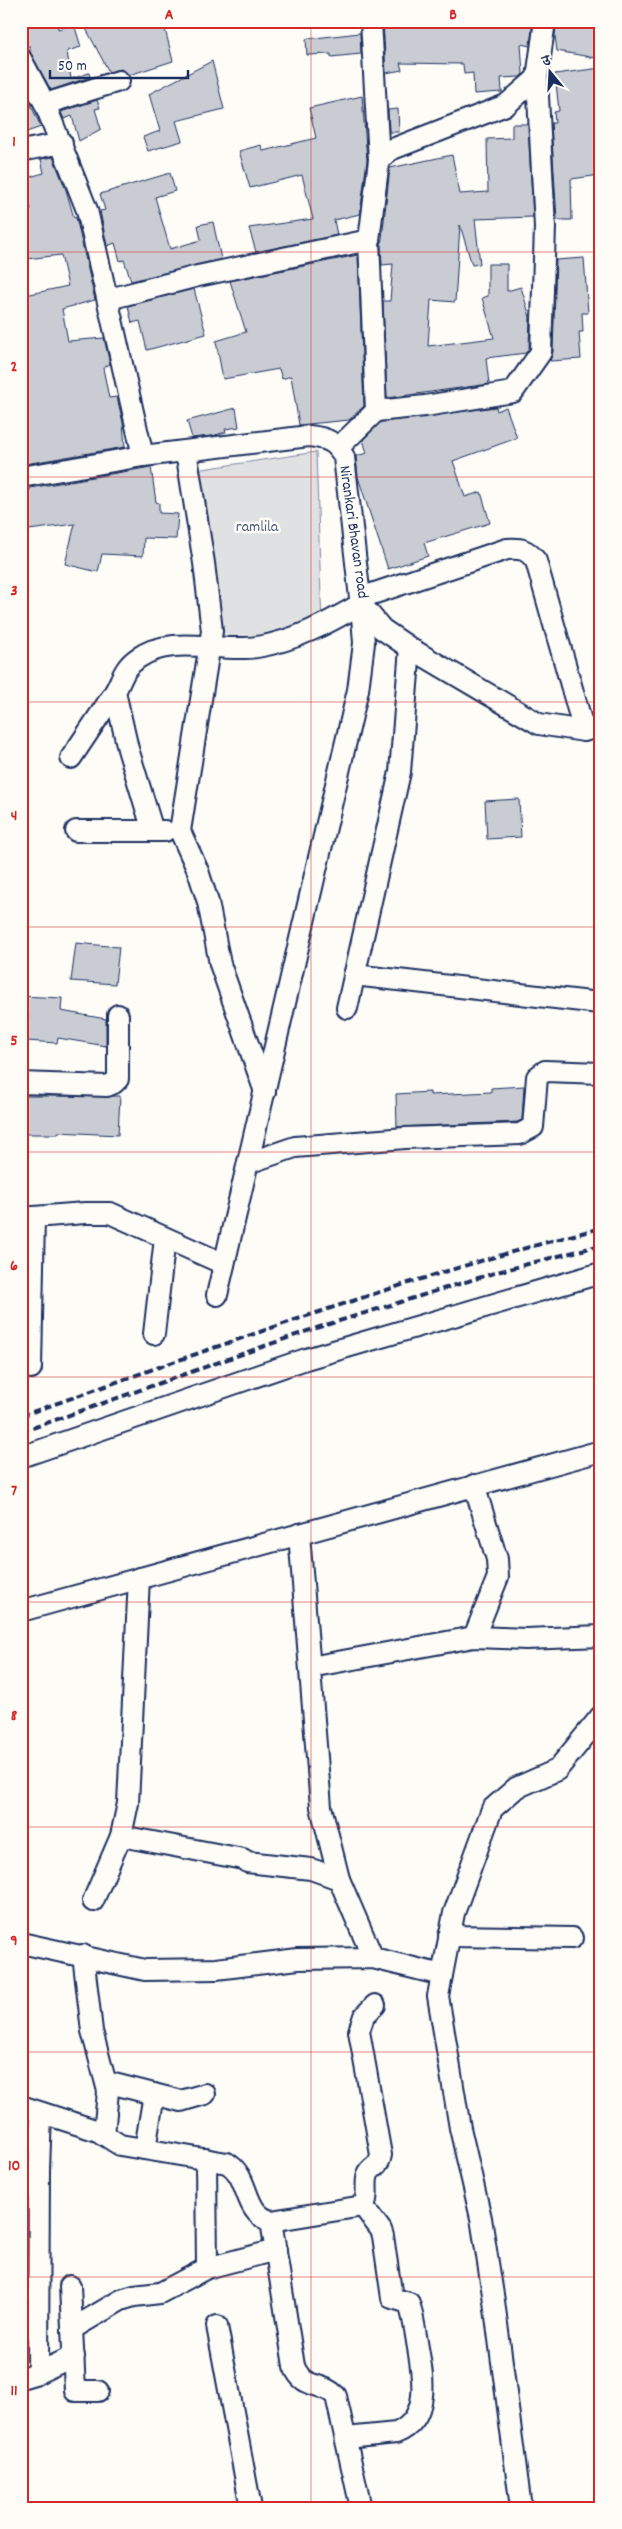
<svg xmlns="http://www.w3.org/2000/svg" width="622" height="2529" viewBox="0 0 622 2529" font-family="Dekko,'Playpen Sans Deva',sans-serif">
<rect width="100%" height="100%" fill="#fdfcf7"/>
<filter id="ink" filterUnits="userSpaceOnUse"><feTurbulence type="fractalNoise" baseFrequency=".02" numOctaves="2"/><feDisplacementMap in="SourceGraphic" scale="10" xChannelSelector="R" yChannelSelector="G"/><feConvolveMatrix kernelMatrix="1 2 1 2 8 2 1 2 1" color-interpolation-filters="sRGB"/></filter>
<g filter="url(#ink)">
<path fill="#e0e1e3" stroke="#7e88a0" d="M316,452L322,626L209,645L189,471Z"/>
<g fill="#c9ccd3" stroke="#1b2f5e">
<path d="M21,21H57L58,29L74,24L81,47L67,51L71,79L89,73L90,77L51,90L30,52V46L21,47Z"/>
<path d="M82,21H163L173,61L129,75L121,69L109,72Z"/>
<path d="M383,21H533L530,46L521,44L523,74L520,77L501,78L502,92L474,94L473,73L464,74L463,64L400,63L402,70L386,73Z"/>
<path d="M584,21H601V59L557,51L555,36L556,26Z"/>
<path d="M360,33L361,54L331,57V54L307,55L306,39Z"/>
<path d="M212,61L224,109L176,121L182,141L148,151L143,137L160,131L149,94Z"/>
<path d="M601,68V175L571,179L572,220H557L551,123H555L554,112L559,111L555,74Z"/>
<path d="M25,92L41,127L21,134V93Z"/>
<path d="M362,96L367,160L360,214L334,220L337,235L256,252L249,228L313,219L302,175L250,188L239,151L261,145L263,151L316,138L309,108Z"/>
<path d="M97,100L100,108L95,109L101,129L79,141L72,116L64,119L61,112Z"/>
<path d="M398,109L399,132H389L388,110Z"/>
<path d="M512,124H528L533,217L475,219L480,264L472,265L460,225L455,302L431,300L428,346L494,338L482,298L488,296V264H507V291L521,287L530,317L529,348L526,353L486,358L489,384L387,398L383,301H390L393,264L382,265L381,247L390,168L452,155L460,194L488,192L487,139L512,138Z"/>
<path d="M53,157L66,190L74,218L76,217L95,300L62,309L68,341L104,338L110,364L103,368L109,398L117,397L123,423L125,447L25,464L21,448V296L68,286L61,255L26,259L25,247H21V226H29L23,212L31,209L22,179L44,173L41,159Z"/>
<path d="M170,173L175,191L155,197L170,249L201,240L198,225L213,222L221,259L131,281L124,260L120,261L115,243L107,246L100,211L105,210L100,194Z"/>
<path d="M358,255L364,406L349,420L299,425L291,376L282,379L279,369L223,379L216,341L246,332L230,281Z"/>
<path d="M584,258L588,313H582L583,332H579L581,359L550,361L553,352L556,260Z"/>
<path d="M194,289L206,334L147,350L140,321L132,323L128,306Z"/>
<path d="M496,407L497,411L506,407L517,438L453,461L465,497L481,492L490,523L424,543L428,556L388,569L358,477L356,456L367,453L363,440L381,422Z"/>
<path d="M236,408L239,427L225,429L226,432L212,436L192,438L187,421Z"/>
<path d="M151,467L156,502L159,503V513L178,514L176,539L144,538L143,556L102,554L98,572L65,564L75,524L21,531V491L30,490V488Z"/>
<path d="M519,799L521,837L487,839L485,801Z"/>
<path d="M76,943L119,947L115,984L71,981Z"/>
<path d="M21,996L62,998L61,1011L106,1019V1046L58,1038L57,1043L26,1041L28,1015L21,1014Z"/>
<path d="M524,1086L522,1120L517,1122L397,1127L396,1094L430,1092V1095L491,1092V1088Z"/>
<path d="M21,1096H120L118,1135L58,1132V1134H21Z"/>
</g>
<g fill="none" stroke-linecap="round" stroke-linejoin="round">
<g stroke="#1b2f5e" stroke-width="24">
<g id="minor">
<path d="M371,21L379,160"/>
<path d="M21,59L45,104L87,210L143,456"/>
<path d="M45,104L119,81"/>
<path d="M21,151L62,143"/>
<path d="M109,299L198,276L369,240"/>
<path d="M376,411L369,240L379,160L390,150L506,105L537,78"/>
<path d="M339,447L376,411L425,406L513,392L541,352L545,227L537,78L545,21"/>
<path d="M186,451L204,563L212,631L180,831L198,871L208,902L220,964L265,1092"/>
<path d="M21,477L143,456L309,436C326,438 336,441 344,457L360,598L361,604L382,629L410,648L539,724L584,731L601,726"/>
<path d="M360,598L507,549C521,548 527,549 536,561L584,731"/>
<path d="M115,692L128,749L153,831"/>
<path d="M71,758C85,737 99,716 113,695C122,681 122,669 138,658C172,634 219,653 257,647C295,641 328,623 361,604L364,643L358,690L217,1295"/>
<path d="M76,831H165"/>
<path d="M354,975L599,1003"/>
<path d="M347,1008L400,772L410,648"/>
<path d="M21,1083L107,1086L114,1083L118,1079V1015"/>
<path d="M248,1163L295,1147L405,1138L520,1134L533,1127L537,1077L545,1071L601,1073"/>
<path d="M21,1218L85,1213H110L224,1264"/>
<path d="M154,1334L165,1238"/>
<path d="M31,1368L34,1217"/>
<path d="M21,1457L306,1359L601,1273"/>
<path d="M474,1485L497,1559L498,1577L474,1637"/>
<path d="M299,1534L321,1807L339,1879L373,1958"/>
<path d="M21,1611L601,1451"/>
<path d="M310,1667L474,1637L526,1639L601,1636"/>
<path d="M121,1836L243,1859L247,1862L311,1869L339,1879"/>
<path d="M93,1901L121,1836L128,1803L139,1578"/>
<path d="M449,1936L572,1938"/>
<path d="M21,1943L145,1970L216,1969L298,1959L373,1958L442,1975"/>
<path d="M83,1955L92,2031L108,2091L104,2135"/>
<path d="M106,2082L181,2101L205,2094"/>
<path d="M21,2106L98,2131L120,2145L227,2163C251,2177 242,2213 271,2221"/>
<path d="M145,2149L154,2094"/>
<path d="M206,2159L207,2268"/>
<path d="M70,2286L75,2391H98"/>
<path d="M217,2326L251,2508"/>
<path d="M72,2329L121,2300L134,2296L160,2293L207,2268L276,2250"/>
<path d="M38,2373L39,2170L41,2113"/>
<path d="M21,2378L38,2373L74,2356"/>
<path d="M346,2438L396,2433C433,2418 422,2372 417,2342C415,2329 413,2315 409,2303L392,2298L383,2236L381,2230L363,2206"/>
<path d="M361,2508L336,2396C320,2380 304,2391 294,2366L271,2221L363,2206C370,2197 364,2185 368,2174C372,2165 379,2168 381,2155L359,2031L364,2016L375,2005"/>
<path d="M521,2508L494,2301L481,2218L460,2128L438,1996L454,1913L492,1809L516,1788L557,1770L601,1716"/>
</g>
</g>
<use href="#minor" stroke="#fdfcf7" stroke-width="20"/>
<g stroke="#1b2f5e" stroke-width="4" stroke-dasharray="8 4" stroke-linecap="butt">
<path d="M21,1416C213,1348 404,1278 601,1228"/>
<path d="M21,1432L313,1329L501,1271L601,1245"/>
</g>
</g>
</g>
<path fill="none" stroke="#d62828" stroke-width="1" stroke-opacity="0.55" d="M311,21V2508M21,252H601M21,477H601M21,702H601M21,927H601M21,1152H601M21,1377H601M21,1602H601M21,1827H601M21,2052H601M21,2277H601"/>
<g text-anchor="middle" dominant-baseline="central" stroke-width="5" stroke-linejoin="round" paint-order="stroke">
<g font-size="16" fill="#4c5c7f" stroke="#fdfcf7">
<text x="257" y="527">ramlila</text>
</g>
<g font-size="16" fill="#1b2f5e" stroke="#fdfcf7">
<text transform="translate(353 532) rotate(82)">Nirankari Bhavan road</text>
</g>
</g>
<rect width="622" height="2529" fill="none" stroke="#fdfcf7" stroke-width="55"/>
<g transform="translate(550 72) rotate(342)" stroke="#fdfcf7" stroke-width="4" paint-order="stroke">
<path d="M0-4L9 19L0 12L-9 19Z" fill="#1b2f5e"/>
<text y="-8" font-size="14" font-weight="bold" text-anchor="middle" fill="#1b2f5e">उ</text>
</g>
<path d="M50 70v8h138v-8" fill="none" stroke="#1b2f5e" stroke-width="2.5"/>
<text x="58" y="70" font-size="15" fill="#1b2f5e" stroke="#fdfcf7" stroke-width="4" paint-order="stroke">50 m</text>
<rect x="28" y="28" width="566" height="2474" fill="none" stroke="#d62828" stroke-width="2"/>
<g font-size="16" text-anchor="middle" font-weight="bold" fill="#d62828">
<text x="169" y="19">A</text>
<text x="453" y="19">B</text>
<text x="14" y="146">1</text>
<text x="14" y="371">2</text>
<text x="14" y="595">3</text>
<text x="14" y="820">4</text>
<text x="14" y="1045">5</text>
<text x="14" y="1270">6</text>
<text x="14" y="1495">7</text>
<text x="14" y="1720">8</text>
<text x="14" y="1945">9</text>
<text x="14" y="2170">10</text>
<text x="14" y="2395">11</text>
</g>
</svg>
